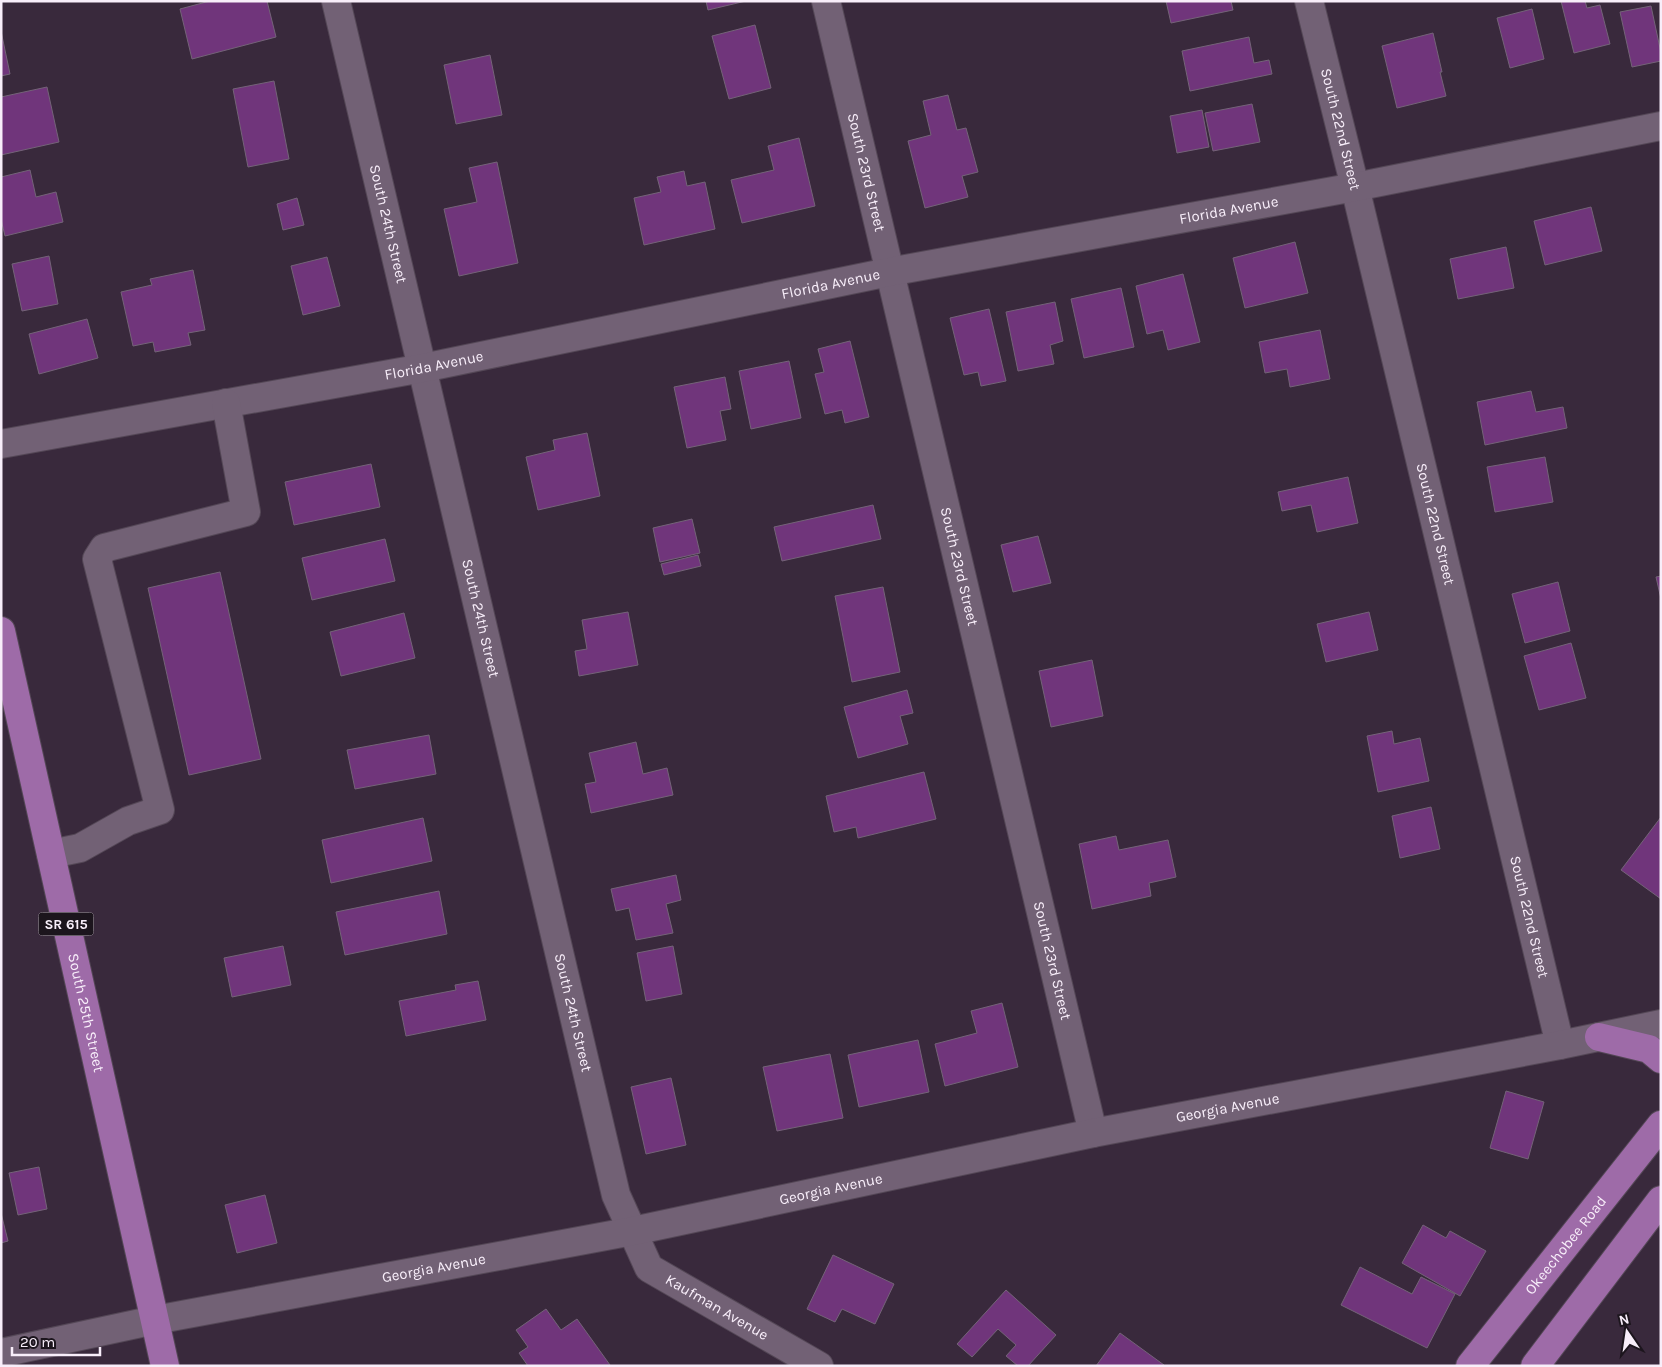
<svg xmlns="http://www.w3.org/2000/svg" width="1662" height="1367" viewBox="0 0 1662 1367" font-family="Karla,sans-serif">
<rect width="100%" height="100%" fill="#39293c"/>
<g fill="#70357b" stroke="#746378">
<path d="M210,1H267L276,37L192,59L180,9Z"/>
<path d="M706,1H746L708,10Z"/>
<path d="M1166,1H1231L1233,10L1171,23Z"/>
<path d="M1561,1H1585L1587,8L1600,5L1610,44L1574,53Z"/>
<path d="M1651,6L1661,53V61L1632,67L1620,12Z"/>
<path d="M1532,9L1544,59L1510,68L1497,18Z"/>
<path d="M755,25L771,88L729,99L712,36Z"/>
<path d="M1,31L10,74L1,76Z"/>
<path d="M1433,33L1442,72H1440L1446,96L1397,108L1382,46Z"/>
<path d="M1249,37L1254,63L1269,60L1272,74L1190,91L1182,51Z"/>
<path d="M490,55L502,115L456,124L444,65Z"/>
<path d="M274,81L289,159L248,167L233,89Z"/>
<path d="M47,87L59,142L1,155V97Z"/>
<path d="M948,95L957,130L966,128L978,172L962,176L968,197L925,208L908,141L931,135L923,101Z"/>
<path d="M1252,104L1260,142L1213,151L1205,113Z"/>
<path d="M1202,110L1209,147L1177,153L1170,116Z"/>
<path d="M799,138L815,206L742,223L731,180L774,170L768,146Z"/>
<path d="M497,162L518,263L459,276L444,209L477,202L469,168Z"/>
<path d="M30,170L36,197L56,192L63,222L5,236L1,219V177Z"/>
<path d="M684,171L687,186L705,182L715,229L644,245L634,198L661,192L657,177Z"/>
<path d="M297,198L304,225L283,230L277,204Z"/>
<path d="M1591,207L1602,251L1545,265L1534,221Z"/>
<path d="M1295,242L1308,293L1245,308L1233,258Z"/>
<path d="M1506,247L1514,288L1458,299L1450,259Z"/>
<path d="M49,256L58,304L22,311L12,264Z"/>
<path d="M327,257L340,306L303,315L291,266Z"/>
<path d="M193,270L205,330L188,333L191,345L155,352L153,342L133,346L121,292L152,285L150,279Z"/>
<path d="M1183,274L1200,342L1168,350L1163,330L1147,334L1136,286Z"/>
<path d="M1121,288L1134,347L1084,358L1071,299Z"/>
<path d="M1055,302L1063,341L1050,345L1054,364L1018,371L1006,312Z"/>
<path d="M989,309L1006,381L981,386L978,372L964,375L950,318Z"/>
<path d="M87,319L98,358L39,374L29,334Z"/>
<path d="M1320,330L1330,379L1290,387L1287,369L1265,373L1259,342Z"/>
<path d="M850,341L869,417L845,423L842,410L825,414L815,374L824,372L818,349Z"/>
<path d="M789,361L801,418L751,429L739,371Z"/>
<path d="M725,377L731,409L720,411L726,440L687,448L674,387Z"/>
<path d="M1531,391L1536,412L1563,407L1567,428L1485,445L1477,402Z"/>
<path d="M587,433L600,496L538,510L526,457L555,450L553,440Z"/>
<path d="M1545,457L1553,502L1495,512L1487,467Z"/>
<path d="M371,464L380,507L294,525L285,482Z"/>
<path d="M1348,477L1358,523L1317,532L1311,505L1282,511L1278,492Z"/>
<path d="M873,505L881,539L782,561L774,527Z"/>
<path d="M692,519L700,553L660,562L653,528Z"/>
<path d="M1038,536L1051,583L1013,592L1001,545Z"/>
<path d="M385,539L395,581L312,600L302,558Z"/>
<path d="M698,555L701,566L664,575L661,564Z"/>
<path d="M220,572L261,759L189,775L148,588Z"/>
<path d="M1661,576V599L1656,577Z"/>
<path d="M1558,582L1570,631L1525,643L1512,594Z"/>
<path d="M883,587L900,672L852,682L835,596Z"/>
<path d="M628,612L638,665L579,676L575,651L587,649L582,620Z"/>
<path d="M1369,612L1378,650L1326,662L1317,624Z"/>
<path d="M404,613L415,658L341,676L330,632Z"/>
<path d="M1571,643L1586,698L1539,710L1524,656Z"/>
<path d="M1092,660L1103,716L1051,727L1039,671Z"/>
<path d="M907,690L913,713L900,716L908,744L858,758L844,707Z"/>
<path d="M1392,731L1394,744L1420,738L1429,781L1378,792L1367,736Z"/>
<path d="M429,735L436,774L355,789L347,750Z"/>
<path d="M636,742L643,774L667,768L673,795L591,813L585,784L596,782L589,753Z"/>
<path d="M924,772L936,819L858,838L856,827L834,832L826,796Z"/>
<path d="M1431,807L1440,849L1400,858L1392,816Z"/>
<path d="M1661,817V899L1621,870Z"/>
<path d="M423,818L432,861L331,883L322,840Z"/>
<path d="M1116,836L1119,850L1168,840L1176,877L1149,883L1151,896L1092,909L1079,844Z"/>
<path d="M676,875L681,900L666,904L673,933L636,940L629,908L616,911L611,889Z"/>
<path d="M439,891L447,934L345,955L336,912Z"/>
<path d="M283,946L291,985L232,997L224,958Z"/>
<path d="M673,946L682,994L646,1001L637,953Z"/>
<path d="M478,981L486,1020L406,1036L399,1001L456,990L455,985Z"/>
<path d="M1002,1003L1018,1067L945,1086L935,1044L977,1033L971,1011Z"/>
<path d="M918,1040L929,1092L859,1107L848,1055Z"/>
<path d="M830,1054L843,1118L777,1131L763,1067Z"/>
<path d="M671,1078L686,1145L646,1154L631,1087Z"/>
<path d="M1506,1091L1544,1102L1528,1159L1490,1148Z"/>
<path d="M39,1167L47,1209L18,1215L9,1173Z"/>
<path d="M265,1195L277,1243L237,1253L225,1205Z"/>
<path d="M1,1213L8,1241L1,1243Z"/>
<path d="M1423,1225L1446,1238L1450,1231L1486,1251L1460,1296L1402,1263Z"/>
<path d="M833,1255L894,1284L875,1324L842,1309L835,1322L807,1309Z"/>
<path d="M1360,1267L1412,1294L1421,1277L1455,1294L1427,1348L1341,1305Z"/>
<path d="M1006,1290L1056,1335L1028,1366H1018L1006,1356L1016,1345L998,1329L972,1357L957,1344Z"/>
<path d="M546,1309L561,1330L577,1319L610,1365L528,1366L519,1353L528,1347L516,1330Z"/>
<path d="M1120,1333L1164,1365L1163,1366H1096Z"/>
</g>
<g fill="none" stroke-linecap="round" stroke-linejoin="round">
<g stroke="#544756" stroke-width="30">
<g id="minor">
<path id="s1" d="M336,1L616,1195L649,1268L819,1366"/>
<path id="s2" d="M826,1L1093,1133"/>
<path id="s3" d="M1309,1L1355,187L1560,1045"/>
<path id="s4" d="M1,444L423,368L889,272L1355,187L1661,126"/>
<path d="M51,854L80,848L128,821L160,810L97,559L104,548L246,512L226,403"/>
<path id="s5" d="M1,1353L155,1320L633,1231L1093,1133L1560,1045L1661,1024"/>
</g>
</g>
<g stroke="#544756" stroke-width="30">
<g id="major">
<path id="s6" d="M1,631L165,1366"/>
<path d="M1599,1037L1649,1049L1661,1059"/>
<path id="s7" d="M1470,1366L1661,1125"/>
<path d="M1535,1366L1661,1200"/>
</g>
</g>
<use href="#minor" stroke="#726175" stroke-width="28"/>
<use href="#major" stroke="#9e6ba8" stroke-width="28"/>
</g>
<g text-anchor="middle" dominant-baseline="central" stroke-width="5" stroke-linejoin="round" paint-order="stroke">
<rect fill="#1c151d" stroke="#b6adb8" stroke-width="1" x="38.5" y="912.5" width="55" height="23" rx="4"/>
<g font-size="14" font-weight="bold" fill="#f8eefa">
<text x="66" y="924">SR 615</text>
</g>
<g font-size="15" fill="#f8eefa" stroke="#1c151d">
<text stroke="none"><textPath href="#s3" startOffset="132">South 22nd Street</textPath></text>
<text stroke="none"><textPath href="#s2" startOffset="176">South 23rd Street</textPath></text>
<text stroke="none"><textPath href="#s4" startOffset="1250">Florida Avenue</textPath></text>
<text stroke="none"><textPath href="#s1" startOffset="229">South 24th Street</textPath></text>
<text stroke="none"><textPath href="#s4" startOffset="845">Florida Avenue</textPath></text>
<text stroke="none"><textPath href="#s4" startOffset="440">Florida Avenue</textPath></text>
<text stroke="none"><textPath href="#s3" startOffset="538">South 22nd Street</textPath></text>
<text stroke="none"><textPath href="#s2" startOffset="581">South 23rd Street</textPath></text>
<text stroke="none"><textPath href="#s1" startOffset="634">South 24th Street</textPath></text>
<text stroke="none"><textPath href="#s3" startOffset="942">South 22nd Street</textPath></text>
<text stroke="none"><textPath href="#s2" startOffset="986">South 23rd Street</textPath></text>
<text stroke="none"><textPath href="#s1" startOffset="1039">South 24th Street</textPath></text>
<text stroke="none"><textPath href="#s6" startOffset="391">South 25th Street</textPath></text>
<text stroke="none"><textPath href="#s5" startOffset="1251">Georgia Avenue</textPath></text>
<text stroke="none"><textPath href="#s5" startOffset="846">Georgia Avenue</textPath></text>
<text stroke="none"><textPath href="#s7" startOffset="154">Okeechobee Road</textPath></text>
<text stroke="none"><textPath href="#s5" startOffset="441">Georgia Avenue</textPath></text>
<text stroke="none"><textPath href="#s1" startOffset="1385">Kaufman Avenue</textPath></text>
</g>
</g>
<rect width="1662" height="1367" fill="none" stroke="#f8eefa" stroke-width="5"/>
<g transform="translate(1627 1332) rotate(347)" stroke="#1c151d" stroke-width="4" paint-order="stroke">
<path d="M0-4L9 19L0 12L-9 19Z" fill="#f8eefa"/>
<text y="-8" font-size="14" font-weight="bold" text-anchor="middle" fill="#f8eefa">N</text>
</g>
<path d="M12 1347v8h88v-8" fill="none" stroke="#f8eefa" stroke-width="2.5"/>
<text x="20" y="1347" font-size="15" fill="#f8eefa" stroke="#1c151d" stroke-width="4" paint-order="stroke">20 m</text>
</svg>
